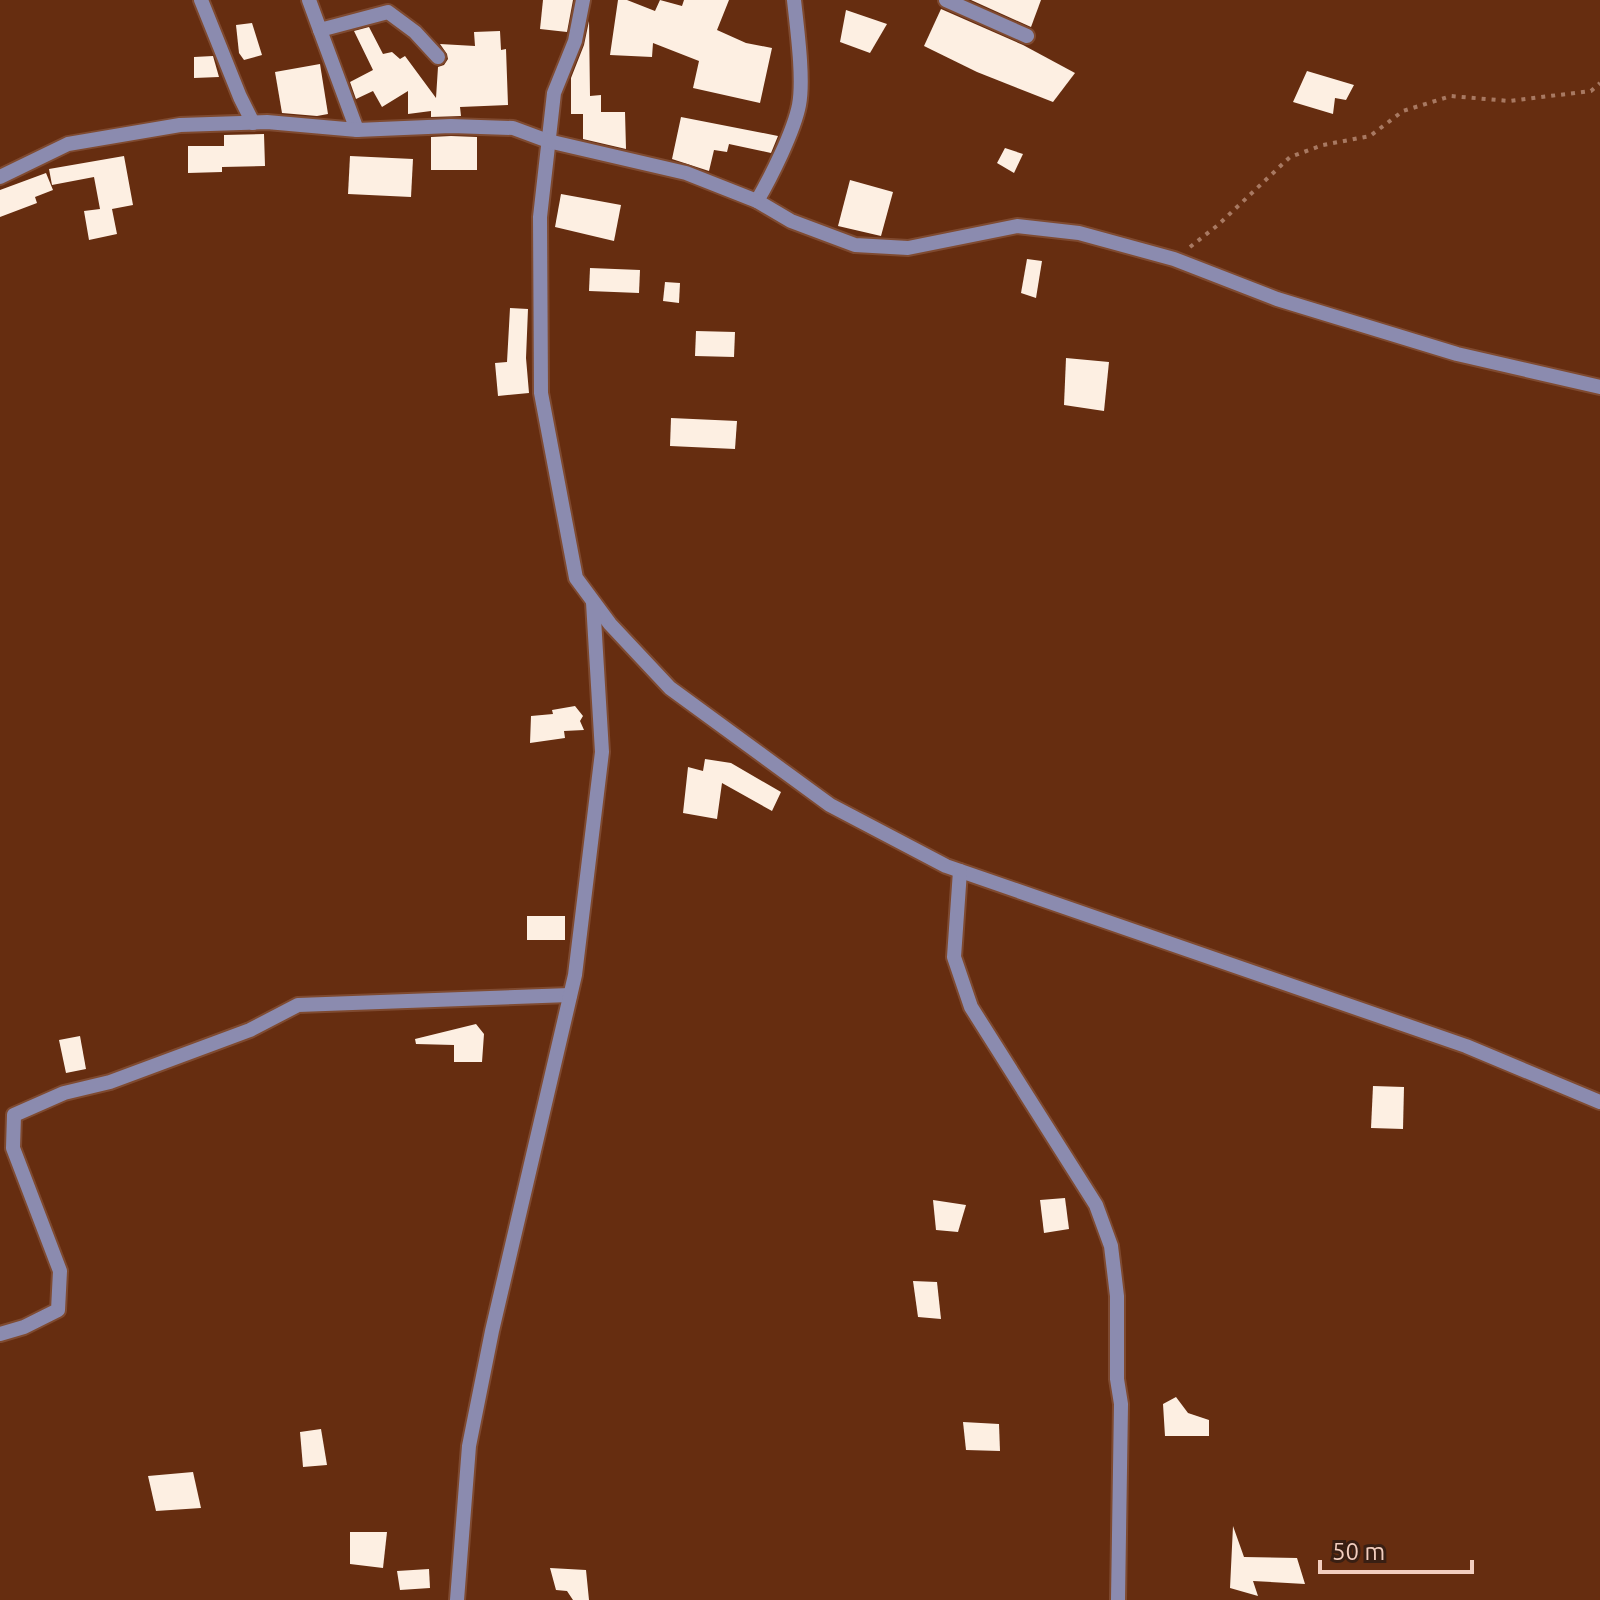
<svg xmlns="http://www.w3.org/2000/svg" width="1600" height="1600" viewBox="0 0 1600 1600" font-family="Ubuntu,sans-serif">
<rect width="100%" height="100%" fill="#662d10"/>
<g fill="#fdefe2">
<path d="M543,0H573L567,32L540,29Z"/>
<path d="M618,0H627L655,11L660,0L682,6L684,0H729L717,30L746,43L772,48L760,103L693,88L699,61L653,43L652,57L610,55Z"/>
<path d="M971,0H1041L1031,27Z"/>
<path d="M941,9L1023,45L1075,73L1053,102L977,72L924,46Z"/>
<path d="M846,10L887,24L870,53L840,42Z"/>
<path d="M589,21L590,96L601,95V112H625L626,149L583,139V114H571V78L584,45Z"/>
<path d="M252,23L262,55L244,60L239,53L236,25Z"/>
<path d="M369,27L383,54L392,52L400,59L405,56L436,98L438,67L444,65L448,59L447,54L440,44L475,46L474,32L500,31L501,50L506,49L508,105L460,107L461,116L431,117V111L408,114V91L382,107L373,91L356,99L350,82L373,70L354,31Z"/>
<path d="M213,56L219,77L194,78V57Z"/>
<path d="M320,64L328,114L317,116L282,113L275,72Z"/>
<path d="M1307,71L1354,85L1346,100L1335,98L1333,114L1293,102Z"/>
<path d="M681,117L778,136L771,153L729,144L727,152L714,150L709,171L672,159Z"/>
<path d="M264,134L265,166L222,167V172L188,173V146H224V135Z"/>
<path d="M451,136L477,137V170H431V137Z"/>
<path d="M1005,148L1023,154L1014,173L997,163Z"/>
<path d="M124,156L133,205L112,209L117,234L89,240L84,211L100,209L94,177L52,185L49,169Z"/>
<path d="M350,156L413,159L411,197L348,194Z"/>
<path d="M46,173L53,190L35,197L37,203L0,217V190Z"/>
<path d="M850,180L893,192L881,236L838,226Z"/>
<path d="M561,194L621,205L614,241L555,227Z"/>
<path d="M1027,259L1042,261L1036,298L1021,293Z"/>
<path d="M590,268L640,270L639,293L589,291Z"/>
<path d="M665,282L680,283L679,303L663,301Z"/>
<path d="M510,308L528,309L526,358L529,393L498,396L495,363L507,362Z"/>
<path d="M696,331L735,332L734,357L695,356Z"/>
<path d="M1066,358L1109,362L1104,411L1064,405Z"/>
<path d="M671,418L737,421L735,449L670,446Z"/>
<path d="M575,706L583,716L580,721L584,730L564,731L565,738L530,743L531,716L553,714L552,710Z"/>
<path d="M705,759L731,763L781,792L772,811L722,783L717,819L683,813L688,767L703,771Z"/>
<rect x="527" y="916" width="38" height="24"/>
<path d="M476,1024L484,1034L482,1062H454V1045L416,1044L415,1039Z"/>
<path d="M80,1036L86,1069L66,1073L59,1040Z"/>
<path d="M1373,1086L1404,1087L1403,1129L1371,1128Z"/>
<path d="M1065,1198L1069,1229L1044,1233L1040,1200Z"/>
<path d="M933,1200L966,1205L958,1232L936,1230Z"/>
<path d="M913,1281L937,1282L941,1319L918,1317Z"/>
<path d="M1176,1397L1188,1413L1209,1420V1436H1165L1163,1404Z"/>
<path d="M963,1422L999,1424L1000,1451L966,1450Z"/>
<path d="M321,1429L327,1465L303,1467L300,1432Z"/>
<path d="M193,1472L201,1508L156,1511L148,1476Z"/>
<path d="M1233,1526L1244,1557L1297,1558L1305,1584L1253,1581L1258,1596L1230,1588Z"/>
<path d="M350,1532H387L383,1568L350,1564Z"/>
<path d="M550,1568L586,1570L589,1600H573L567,1591L556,1590Z"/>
<path d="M429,1569L430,1588L400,1590L397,1571Z"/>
</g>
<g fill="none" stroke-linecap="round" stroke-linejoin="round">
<g stroke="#7f4a30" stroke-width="18">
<g id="minor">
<path d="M201,0L240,97L253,123"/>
<path d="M309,0L320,30L388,12L415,32L438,57"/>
<path d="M583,0L575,41L554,93L540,217L541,393L576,578L610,624L670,688L830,805L946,866L1466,1046L1600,1102"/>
<path d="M946,0L1027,36"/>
<path d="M320,30L357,130"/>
<path d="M0,177L68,144L180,125L267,122L357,130L451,126L513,128L548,141L686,173L757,201C771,177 794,131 799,105C804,79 797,28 794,0"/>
<path d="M757,201L791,221L855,245L908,248L1017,226L1079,233L1174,259L1277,299L1457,354L1600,387"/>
<path d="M960,871L954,957L971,1007L1096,1205L1111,1246L1117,1296V1379L1121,1404L1118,1600"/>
<path d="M0,1334L24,1327L58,1310L60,1271L13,1148L14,1115L64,1093L110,1082L250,1030L298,1005L570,995"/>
<path d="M457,1600L469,1446L492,1331L575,975L602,752L593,602"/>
</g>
</g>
<path stroke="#a87962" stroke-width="4" stroke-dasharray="4 6" stroke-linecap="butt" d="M1190,247L1218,225L1290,157L1323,145L1370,136L1403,111L1451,96L1509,101L1591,91L1600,83"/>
<use href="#minor" stroke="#8b8baf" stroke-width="14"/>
</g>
<path d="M1320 1560v12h152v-12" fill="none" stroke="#f3cebf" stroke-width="4"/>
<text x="1332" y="1560" font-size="24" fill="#f3cebf" stroke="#391f13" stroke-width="6" paint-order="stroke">50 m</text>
</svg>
